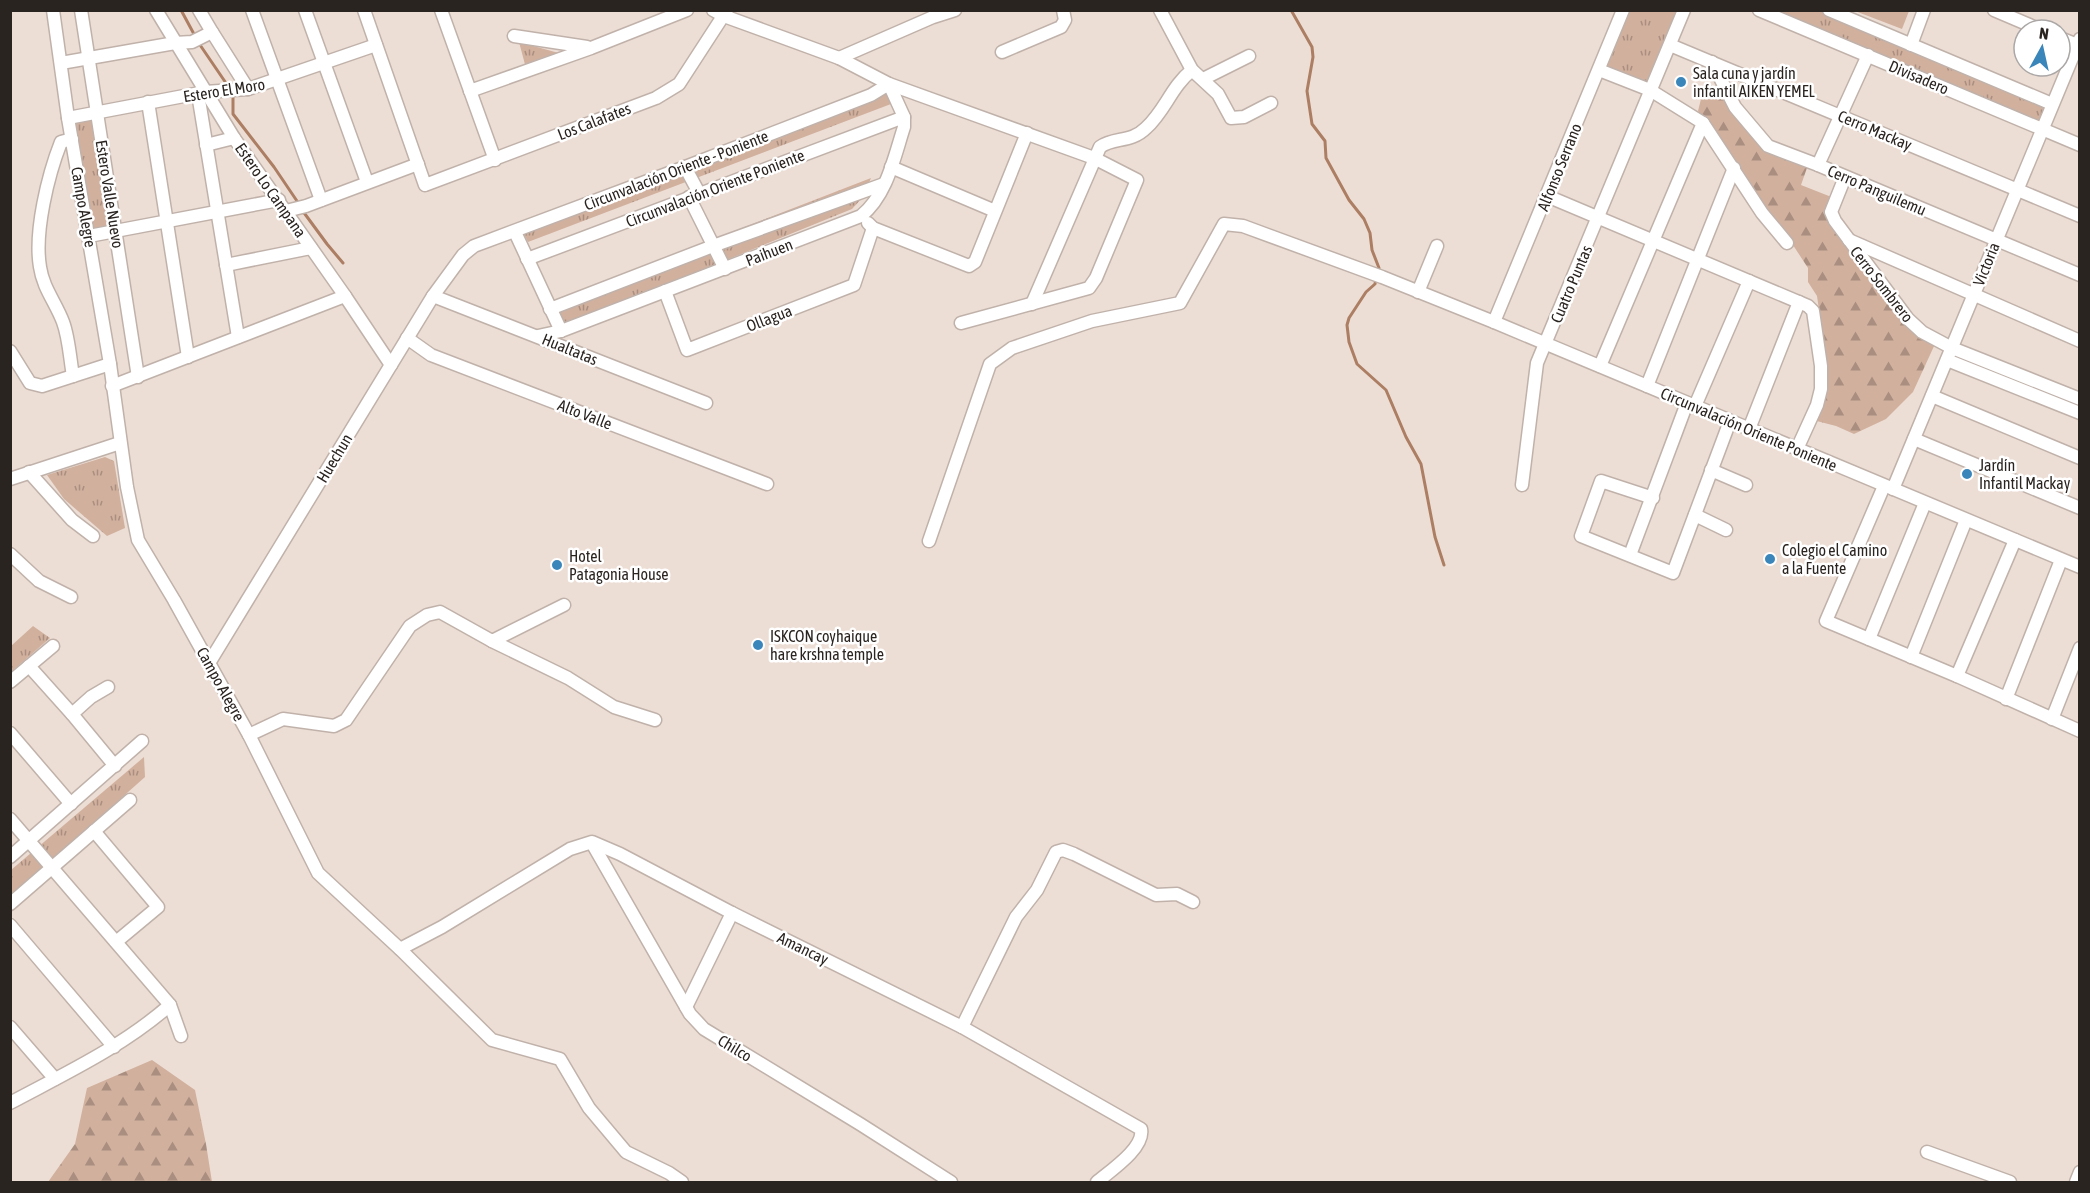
<svg xmlns="http://www.w3.org/2000/svg" width="2090" height="1193" viewBox="0 0 2090 1193" font-family="'Asap Condensed',sans-serif">
<defs>
<pattern id="grass-tufts" width="24" height="20" patternUnits="userSpaceOnUse" patternTransform="scale(1.5)"><rect width="24" height="20" fill="#d1b09e"/><path d="M3 7l-1-3M5 7V3M7 7l1-3M15 17l-1-3M17 17v-4M19 17l1-3" fill="none" stroke="#aa8f80"/></pattern>
<pattern id="forest-firs" width="22" height="20" patternUnits="userSpaceOnUse" patternTransform="scale(1.5)"><rect width="22" height="20" fill="#d1b09e"/><path d="M5 1l3.5 6h-7zM16 11l3.5 6h-7z" fill="#aa8f80"/></pattern>
</defs>
<rect width="100%" height="100%" fill="#edded5"/>
<g fill="url(#grass-tufts)">
<path d="M1627,11H1680L1649,86L1605,67Z"/>
<path d="M1768,11H1821L2048,105L2040,125Z"/>
<path d="M519,42L573,57L527,72Z"/>
<path d="M887,88L891,104L528,242L520,227Z"/>
<path d="M92,117L112,227L93,231L74,120Z"/>
<path d="M871,178L863,197L852,209L559,328L549,303Z"/>
<path d="M105,457L114,461L125,528L107,536L64,499L47,475Z"/>
<path d="M33,626L50,638L11,672V646Z"/>
<path d="M144,757L145,777L11,896V870Z"/>
</g>
<g fill="url(#forest-firs)">
<path d="M1705,83L1723,90L1765,147L1808,165L1801,185L1834,198L1829,212L1935,344L1913,392L1886,419L1854,434L1836,426L1809,419L1827,366L1817,296L1808,282V268L1789,239L1758,205L1698,111Z"/>
<path d="M152,1060L195,1090L206,1144L212,1182H48L75,1144L87,1088Z"/>
</g>
<path fill="#d1b09e" d="M1855,11L1909,10V11L1902,29Z"/>
<g fill="none" stroke-linecap="round" stroke-linejoin="round">
<g stroke="#ac7e63" stroke-width="3">
<path d="M181,10L195,36"/>
<path d="M1291,10L1312,47L1313,57L1307,91L1312,124L1325,141L1326,158L1349,200L1364,219L1370,233L1372,250L1379,268L1378,272"/>
<path d="M198,42L228,86"/>
<path d="M233,94V114L274,167L299,204"/>
<path d="M302,210L327,244L343,263"/>
<path d="M1376,278L1375,284L1366,292L1349,318L1347,325L1349,342L1357,364L1386,390L1406,437L1421,464L1435,537L1444,565"/>
</g>
<g stroke="#c0b2aa" stroke-width="15">
<g id="minor">
<path d="M53,10L68,118L110,364L127,487L138,540L174,600L249,735L318,873L400,949L492,1040L560,1059L589,1108L626,1152L669,1173L682,1182"/>
<path d="M81,10L138,377"/>
<path d="M156,10L234,138L345,296L391,365"/>
<path d="M252,10L321,200"/>
<path d="M305,10L367,182"/>
<path d="M364,10L425,185L656,98L679,84L727,10"/>
<path d="M441,10L495,160"/>
<path d="M713,10L724,16L839,58L889,84L1094,158L1137,180L1096,278L1089,288L961,323"/>
<path d="M1160,10L1192,70L1218,94L1231,118L1244,117L1271,103"/>
<path d="M1759,10L2080,145"/>
<path d="M1829,10L2052,104"/>
<path d="M1994,10L2041,30"/>
<path d="M212,32L248,89"/>
<path d="M514,36L587,47"/>
<path d="M2060,38L2080,46"/>
<path d="M1670,45L2080,216"/>
<path d="M1911,45L1924,10"/>
<path d="M1002,52L1061,27L1065,20L1063,10"/>
<path d="M839,58L933,17L955,10"/>
<path d="M1712,62L1735,107L1768,146L1818,165L2080,275"/>
<path d="M61,63L175,43L192,42L212,32L199,10"/>
<path d="M1599,70L1650,90L1703,123L1762,213L1787,243"/>
<path d="M1203,79L1249,56"/>
<path d="M470,91L591,48L687,10"/>
<path d="M198,94L238,337"/>
<path d="M148,102L188,357"/>
<path d="M68,118L205,92L248,89L376,45"/>
<path d="M72,139L61,142C48,175 34,232 40,267C43,288 56,303 63,322C69,338 70,359 73,376"/>
<path d="M206,145L234,138"/>
<path d="M1818,165L1868,55"/>
<path d="M685,167L699,193"/>
<path d="M891,167L995,211"/>
<path d="M1845,177L1831,212L1835,221L1908,319L1922,332L1952,348L2080,399"/>
<path d="M1547,196L1808,306L1813,311L1821,366V389L1817,405L1797,449"/>
<path d="M689,197L725,269"/>
<path d="M286,211L306,206L418,164"/>
<path d="M868,223L873,228L969,266L975,262L1027,133"/>
<path d="M515,232L561,331"/>
<path d="M89,236L279,200"/>
<path d="M1849,240L2080,341"/>
<path d="M527,259L904,117"/>
<path d="M226,265L311,248"/>
<path d="M665,291L687,350L854,285L873,228"/>
<path d="M1418,292L1437,246"/>
<path d="M433,296L706,403"/>
<path d="M1032,304L1100,147C1114,137 1131,143 1146,128C1165,111 1171,87 1192,70"/>
<path d="M550,309L713,246L884,184"/>
<path d="M1494,322L1623,10"/>
<path d="M407,338L431,355L767,484"/>
<path d="M10,351L30,383L42,386L110,364"/>
<path d="M1947,360L2080,413"/>
<path d="M1600,366L1703,123"/>
<path d="M112,386L345,296"/>
<path d="M1647,386L1734,168"/>
<path d="M1932,396L2080,458"/>
<path d="M1695,406L1749,281"/>
<path d="M1749,429L1799,302"/>
<path d="M1914,439L2080,508"/>
<path d="M1711,470L1746,485"/>
<path d="M29,472L72,520L93,536"/>
<path d="M10,479L120,443"/>
<path d="M1522,485L1537,363L1684,10"/>
<path d="M1884,486L1826,621L1957,676L2080,731"/>
<path d="M1893,489L2080,39"/>
<path d="M1653,498L1601,481L1581,536L1673,573L1730,421"/>
<path d="M1695,515L1726,530"/>
<path d="M929,541L990,364L1012,348L1092,321L1180,303L1224,224L1243,226L1382,277L1494,322L2080,567"/>
<path d="M10,554L39,581L71,597"/>
<path d="M1630,555L1687,403"/>
<path d="M1869,639L1925,503"/>
<path d="M492,641L568,678L614,707L655,720"/>
<path d="M1911,657L1966,520"/>
<path d="M209,663L433,296L463,255L474,246L685,167L871,95L889,84L904,117V127C894,158 887,195 861,216L561,331L538,336"/>
<path d="M29,666L72,714L115,766"/>
<path d="M1957,676L2015,540"/>
<path d="M10,682L53,646"/>
<path d="M2006,699L2061,560"/>
<path d="M72,714L91,697L108,687"/>
<path d="M2052,719L2080,648"/>
<path d="M10,733L71,804"/>
<path d="M249,735L283,719L334,726L346,720L410,626L427,615L440,612L492,641L564,605"/>
<path d="M10,819L170,1005L181,1036"/>
<path d="M94,831L158,907L116,942"/>
<path d="M592,843L690,1014L704,1029L860,1124L951,1182"/>
<path d="M10,857L142,741"/>
<path d="M10,904L130,800"/>
<path d="M10,925L114,1047"/>
<path d="M400,949L442,927L570,849L592,842L620,854L732,913L962,1027L1141,1129C1145,1148 1110,1171 1097,1182"/>
<path d="M686,1007L732,913"/>
<path d="M10,1027L55,1079"/>
<path d="M962,1027L1016,917L1037,890L1056,852L1063,850L1074,854L1156,895L1177,894L1193,902"/>
<path d="M10,1103C66,1073 122,1047 170,1005"/>
<path d="M1927,1152L2010,1182"/>
<path d="M2076,1182L2080,1172"/>
</g>
</g>
<use href="#minor" stroke="#fff" stroke-width="12"/>
</g>
<g fill="#3a85b9" stroke="#fff" stroke-width="2">
<circle cx="1681" cy="82" r="6"/>
<circle cx="1967" cy="474" r="6"/>
<circle cx="1770" cy="559" r="6"/>
<circle cx="557" cy="565" r="6"/>
<circle cx="758" cy="645" r="6"/>
</g>
<g text-anchor="middle" dominant-baseline="central" stroke-width="5" stroke-linejoin="round" paint-order="stroke">
<g font-size="16" fill="#2a2421" stroke="#fff" text-anchor="start">
<text x="1693" y="73">Sala cuna y jardín<tspan x="1693" dy="18">infantil AIKEN YEMEL</tspan></text>
<text x="1979" y="465">Jardín<tspan x="1979" dy="18">Infantil Mackay</tspan></text>
<text x="1782" y="550">Colegio el Camino<tspan x="1782" dy="18">a la Fuente</tspan></text>
<text x="569" y="556">Hotel<tspan x="569" dy="18">Patagonia House</tspan></text>
<text x="770" y="636">ISKCON coyhaique<tspan x="770" dy="18">hare krshna temple</tspan></text>
</g>
<g font-size="16" fill="#2a2421" stroke="#fff">
<text transform="translate(1919 77) rotate(23)">Divisadero</text>
<text transform="translate(224 90) rotate(-9)">Estero El Moro</text>
<text transform="translate(594 121) rotate(-21)">Los Calafates</text>
<text transform="translate(1875 130) rotate(23)">Cerro Mackay</text>
<text transform="translate(1559 167) rotate(-68)">Alfonso Serrano</text>
<text transform="translate(676 170) rotate(-21)">Circunvalación Oriente - Poniente</text>
<text transform="translate(715 188) rotate(-21)">Circunvalación Oriente Poniente</text>
<text transform="translate(271 190) rotate(55)">Estero Lo Campana</text>
<text transform="translate(1877 190) rotate(23)">Cerro Panguilemu</text>
<text transform="translate(110 194) rotate(81)">Estero Valle Nuevo</text>
<text transform="translate(84 207) rotate(80)">Campo Alegre</text>
<text transform="translate(769 252) rotate(-21)">Paihuen</text>
<text transform="translate(1986 264) rotate(-68)">Victoria</text>
<text transform="translate(1571 284) rotate(-67)">Cuatro Puntas</text>
<text transform="translate(1882 284) rotate(52)">Cerro Sombrero</text>
<text transform="translate(769 318) rotate(-21)">Ollagua</text>
<text transform="translate(570 349) rotate(22)">Hualtatas</text>
<text transform="translate(585 414) rotate(21)">Alto Valle</text>
<text transform="translate(1749 429) rotate(23)">Circunvalación Oriente Poniente</text>
<text transform="translate(334 458) rotate(-59)">Huechun</text>
<text transform="translate(221 684) rotate(61)">Campo Alegre</text>
<text transform="translate(803 948) rotate(26)">Amancay</text>
<text transform="translate(735 1048) rotate(31)">Chilco</text>
</g>
</g>
<rect width="2090" height="1193" fill="none" stroke="#2a2421" stroke-width="24"/>
<g transform="translate(2042 48) rotate(8)"><circle r="28" fill="#ffffff" stroke="#aaa7a6" stroke-width="1.5"/>
<path d="M0-4.5L10 22L0 15L-10 22Z" fill="#3a85b9"/>
<text y="-9" font-size="16" font-weight="bold" text-anchor="middle" fill="#2a2421">N</text>
</g>
</svg>
